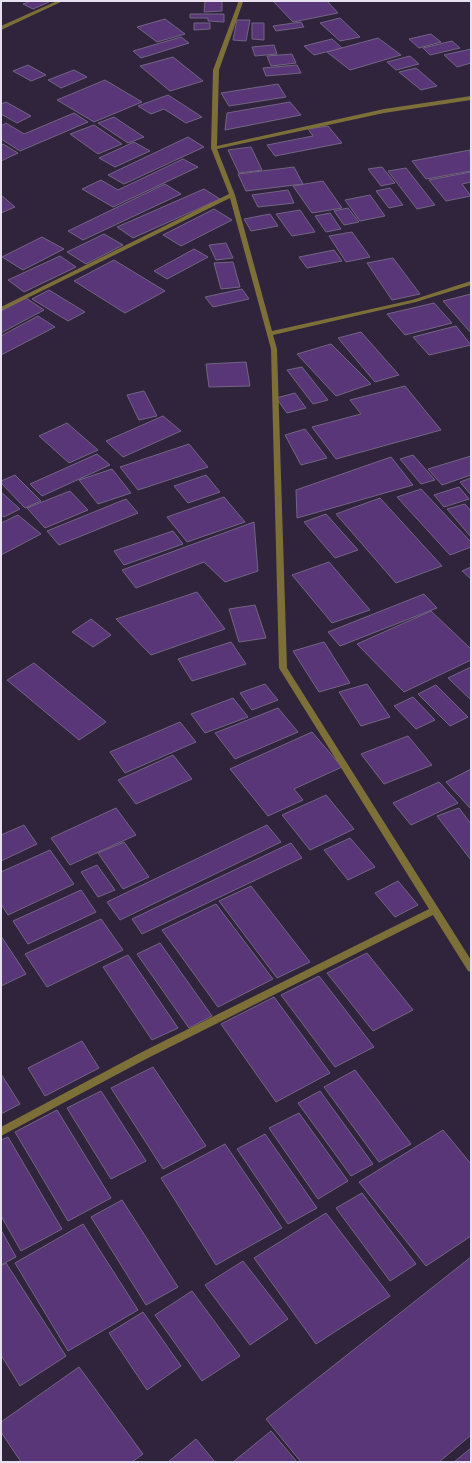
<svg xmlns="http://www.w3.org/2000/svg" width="472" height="1463" viewBox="0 0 472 1463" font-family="'Asap Condensed',sans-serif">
<rect width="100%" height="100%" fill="#30243d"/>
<g fill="#583678" stroke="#736582">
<path d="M31,1H47L49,2L33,9L23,4Z"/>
<path d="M205,1H222V11L204,12Z"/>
<path d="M273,1H327L338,13L293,22Z"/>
<path d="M190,14H224V22L208,21V18H190Z"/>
<path d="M340,18L360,37L340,41L320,23Z"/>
<path d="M165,19L185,34L157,42L137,27Z"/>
<path d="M237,20H250L246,41L233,40Z"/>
<path d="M301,22L304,27L276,31L273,26Z"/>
<path d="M194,23H210V29L194,30Z"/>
<path d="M252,23H264V40L252,39Z"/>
<path d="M431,34L441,42L419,48L409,39Z"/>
<path d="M181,37L189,43L141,58L133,51Z"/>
<path d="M378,38L401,55L350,70L327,52Z"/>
<path d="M332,39L342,48L314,55L304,46Z"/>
<path d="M452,41L460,48L430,55L423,48Z"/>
<path d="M274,45L277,54L255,56L252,47Z"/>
<path d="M471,49V63L457,67L444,55Z"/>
<path d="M292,54L296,63L271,66L267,56Z"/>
<path d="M410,56L419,64L396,70L387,62Z"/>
<path d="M173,57L203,81L170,91L140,66Z"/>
<path d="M28,65L46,75L31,81L13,71Z"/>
<path d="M297,65L301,73L266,76L263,68Z"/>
<path d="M416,68L437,86L421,90L399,72Z"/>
<path d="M74,70L87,77L61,88L48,80Z"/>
<path d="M105,80L142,102L94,122L57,100Z"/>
<path d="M278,84L286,97L229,106L221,93Z"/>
<path d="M168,95L202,117L186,123L164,109L151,114L138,106Z"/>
<path d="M6,102L31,116L17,123L1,114V104Z"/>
<path d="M290,102L301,115L225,130L227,113Z"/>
<path d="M74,113L88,122L20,151L1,139V126L6,123L24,134Z"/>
<path d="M114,117L144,137L128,143L98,123Z"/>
<path d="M94,125L122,144L98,154L70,134Z"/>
<path d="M328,126L342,143L275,156L267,145L313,136L308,129Z"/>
<path d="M188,137L204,147L124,184L108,175Z"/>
<path d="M134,142L150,151L115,167L99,158Z"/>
<path d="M3,144L18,153L1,161V145Z"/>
<path d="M251,147L262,170L239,173L228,150Z"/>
<path d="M470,150L471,171L426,179L412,161Z"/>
<path d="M183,159L198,167L113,207L82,189L101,180L118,190Z"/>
<path d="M294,167L303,184L246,191L238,174Z"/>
<path d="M382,167L395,183L381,186L368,169Z"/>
<path d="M406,168L435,205L417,209L388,171Z"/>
<path d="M471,172V182L462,184L471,196L446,201L429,180Z"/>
<path d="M323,181L342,208L312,213L293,186Z"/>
<path d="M165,184L181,194L83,240L68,231Z"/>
<path d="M390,188L403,205L389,208L376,191Z"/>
<path d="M204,189L220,199L133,238L117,227Z"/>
<path d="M288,190L294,203L258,207L252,195Z"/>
<path d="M1,195L15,207L1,213Z"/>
<path d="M370,195L385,216L360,221L345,200Z"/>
<path d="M348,208L359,222L344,225L334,211Z"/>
<path d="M214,209L232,220L181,246L163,235Z"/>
<path d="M300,210L315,232L292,236L276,214Z"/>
<path d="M330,213L341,229L326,232L315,216Z"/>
<path d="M270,214L278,226L251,231L244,219Z"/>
<path d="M352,232L370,257L346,262L329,236Z"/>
<path d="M104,234L123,245L86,264L67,252Z"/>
<path d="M42,237L64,249L23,270L2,257Z"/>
<path d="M226,243L233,258L216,260L209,245Z"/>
<path d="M194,249L208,257L167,279L154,271Z"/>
<path d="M334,250L342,261L307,268L299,257Z"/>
<path d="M60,256L76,267L24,292L8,280Z"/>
<path d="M393,258L420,294L392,300L367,263Z"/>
<path d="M114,260L165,291L125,313L74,281Z"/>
<path d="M233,262L240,287L221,289L214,263Z"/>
<path d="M242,289L249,299L213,307L205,297Z"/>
<path d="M49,290L85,312L68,321L32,299Z"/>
<path d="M471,294V333L443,301Z"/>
<path d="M26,298L44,310L1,333V311Z"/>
<path d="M434,303L452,323L405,335L387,314Z"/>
<path d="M38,316L55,327L1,355V336Z"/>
<path d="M456,326L471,345L429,355L413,337Z"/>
<path d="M361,332L399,375L375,382L338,338Z"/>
<path d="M331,344L371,384L336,396L297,354Z"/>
<path d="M246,362L250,386L209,387L206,364Z"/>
<path d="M302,367L328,400L313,404L287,370Z"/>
<path d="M405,386L441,430L336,459L312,427L361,414L350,400Z"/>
<path d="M144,391L157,416L139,420L127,395Z"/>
<path d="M295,393L306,408L287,413L276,398Z"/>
<path d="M163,416L181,431L123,457L106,441Z"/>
<path d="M67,423L98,450L69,463L39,436Z"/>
<path d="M305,429L327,458L301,465L285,435Z"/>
<path d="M189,444L208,467L138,490L120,467Z"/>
<path d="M97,454L110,465L42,496L30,484Z"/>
<path d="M413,455L435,480L421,484L400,459Z"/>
<path d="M471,456V475L442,485L428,469Z"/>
<path d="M391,457L413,485L297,518L296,490Z"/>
<path d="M112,469L131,493L98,504L79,480Z"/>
<path d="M15,475L41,501L25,508L1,483V481Z"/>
<path d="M206,475L220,492L188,503L174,486Z"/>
<path d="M471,478V495L460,482Z"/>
<path d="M459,487L469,499L444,507L434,495Z"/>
<path d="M421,489L471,542V547L450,555L397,497Z"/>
<path d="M70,491L88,510L45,528L27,508Z"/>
<path d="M1,492L20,509L4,517L1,515Z"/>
<path d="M224,497L245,522L187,542L167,517Z"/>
<path d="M380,498L442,566L396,583L336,514Z"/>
<path d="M126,499L138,513L59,545L47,531Z"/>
<path d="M465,504L471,511V537L447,509Z"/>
<path d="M326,514L358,550L335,558L304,522Z"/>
<path d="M18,515L41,534L1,555V523Z"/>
<path d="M254,522L258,571L225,582L204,562L136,588L122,570Z"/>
<path d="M173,531L183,544L124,565L114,551Z"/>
<path d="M329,562L370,610L332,623L292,575Z"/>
<path d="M471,567V579L462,571Z"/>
<path d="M197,592L225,629L151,655L116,619Z"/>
<path d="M424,594L437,608L340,646L328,632Z"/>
<path d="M255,605L266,638L239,642L229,609Z"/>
<path d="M431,611L471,649V660L404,692L357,644Z"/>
<path d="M91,619L111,635L93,647L72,632Z"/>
<path d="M231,642L246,664L192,681L178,659Z"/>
<path d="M324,642L350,683L319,692L293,651Z"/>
<path d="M34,663L106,722L79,740L7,680Z"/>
<path d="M471,667V700L448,678Z"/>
<path d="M265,684L278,700L252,710L240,693Z"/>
<path d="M367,684L390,717L361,726L339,692Z"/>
<path d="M436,685L468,717L450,726L418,694Z"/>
<path d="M413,697L435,720L416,729L394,706Z"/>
<path d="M233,698L248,717L205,733L191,714Z"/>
<path d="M278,708L298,732L235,759L215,733Z"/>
<path d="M180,722L196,742L125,773L110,752Z"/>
<path d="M312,732L342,767L294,789L303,800L268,816L230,769Z"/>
<path d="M408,736L432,765L384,784L361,754Z"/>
<path d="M173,755L192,779L136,804L118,780Z"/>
<path d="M471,769V809L446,782Z"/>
<path d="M439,782L458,803L411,825L393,803Z"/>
<path d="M326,795L354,829L310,850L282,815Z"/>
<path d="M116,808L136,835L70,865L51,838Z"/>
<path d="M459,808L471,824V860L437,816Z"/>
<path d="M24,825L37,844L1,861V835Z"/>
<path d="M267,825L281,842L120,920L107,902Z"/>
<path d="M350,838L375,867L348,880L324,850Z"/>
<path d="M124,842L149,877L123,889L98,853Z"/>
<path d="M291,843L302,858L142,934L132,919Z"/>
<path d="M50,850L74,884L8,915L1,904V872Z"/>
<path d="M97,865L115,890L98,897L81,872Z"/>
<path d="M398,881L418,905L395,917L375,893Z"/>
<path d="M251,886L310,962L277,978L219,901Z"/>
<path d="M81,890L96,912L28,944L13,921Z"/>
<path d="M216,904L273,979L218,1007L162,930Z"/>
<path d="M101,919L123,950L47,987L25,954Z"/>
<path d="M1,936L26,974L1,986Z"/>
<path d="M160,943L212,1016L189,1028L137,954Z"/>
<path d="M367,953L413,1010L373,1031L327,973Z"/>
<path d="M128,955L178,1028L152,1040L103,967Z"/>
<path d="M319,976L374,1047L335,1067L281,995Z"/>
<path d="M274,997L330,1073L276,1102L221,1024Z"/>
<path d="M82,1041L99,1068L45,1096L28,1068Z"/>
<path d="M153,1067L206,1146L163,1169L111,1088Z"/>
<path d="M355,1070L411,1144L379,1162L324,1087Z"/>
<path d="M1,1074L20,1104L1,1114Z"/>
<path d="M101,1091L146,1161L111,1179L67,1108Z"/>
<path d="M320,1091L373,1164L351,1176L298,1103Z"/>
<path d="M57,1110L111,1198L68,1221L15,1132Z"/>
<path d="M299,1113L348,1181L318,1199L269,1128Z"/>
<path d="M443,1130L471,1164V1236L426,1266L359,1182Z"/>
<path d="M265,1134L317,1208L288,1224L237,1149Z"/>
<path d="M8,1137L62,1229L21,1251L1,1216V1140Z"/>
<path d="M225,1144L282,1228L216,1265L161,1178Z"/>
<path d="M362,1193L416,1264L390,1281L336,1208Z"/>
<path d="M122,1200L178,1287L146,1305L91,1217Z"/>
<path d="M326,1213L390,1296L316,1344L254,1258Z"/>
<path d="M83,1224L138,1310L68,1351L15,1263Z"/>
<path d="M1,1230L16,1257L1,1265Z"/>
<path d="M471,1257V1435L439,1462H301L266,1419Z"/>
<path d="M243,1261L288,1319L250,1345L205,1285Z"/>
<path d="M6,1263L66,1356L20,1386L1,1355V1266Z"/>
<path d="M192,1291L240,1356L202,1381L155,1315Z"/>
<path d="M143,1312L181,1366L147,1390L109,1333Z"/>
<path d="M79,1367L143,1454L132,1462H21L1,1432V1422Z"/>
<path d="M271,1431L297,1462H233Z"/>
<path d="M196,1439L215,1462H168Z"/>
<path d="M471,1448V1462H454Z"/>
</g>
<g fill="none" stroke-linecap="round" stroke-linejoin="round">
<g fill="#7c7038" fill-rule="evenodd">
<path d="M57,1H63L1,30V26Z"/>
<path d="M237,1L243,2L219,70L217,146L384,109L471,96V100L384,113L217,149L235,195L272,331L412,300L471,281V285L416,302L273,335L277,349L287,668L471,960V972L468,971L433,915L148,1058L1,1136V1127L142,1052L429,909L279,668L271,349L230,198L1,311V307L229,194L211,148L213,70L238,3Z"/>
</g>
</g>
<rect width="472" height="1463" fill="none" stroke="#e7e0f0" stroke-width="4"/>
</svg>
